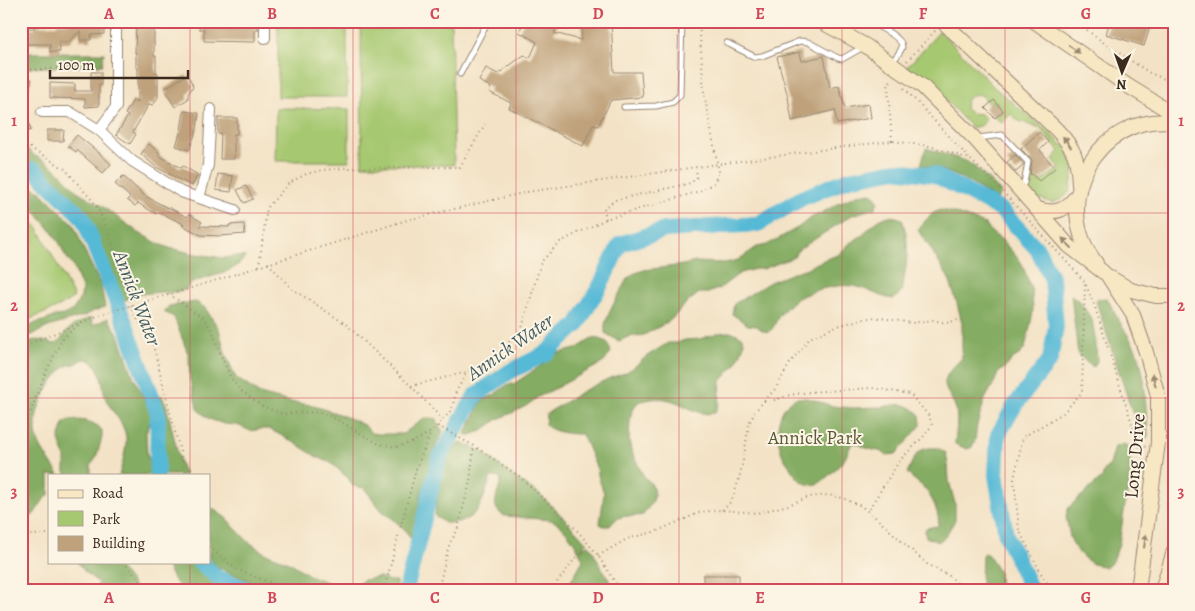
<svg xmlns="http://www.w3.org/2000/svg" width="1195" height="611" viewBox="0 0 1195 611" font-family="Alegreya,serif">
<rect width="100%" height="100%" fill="#fcf5e5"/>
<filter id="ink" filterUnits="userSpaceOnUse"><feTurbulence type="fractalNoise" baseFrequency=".02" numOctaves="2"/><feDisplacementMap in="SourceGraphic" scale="10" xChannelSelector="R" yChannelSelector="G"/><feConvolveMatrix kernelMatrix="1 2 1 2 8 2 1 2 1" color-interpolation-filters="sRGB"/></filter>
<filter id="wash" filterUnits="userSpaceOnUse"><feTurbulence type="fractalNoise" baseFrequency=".0096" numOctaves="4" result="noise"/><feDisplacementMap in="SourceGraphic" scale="20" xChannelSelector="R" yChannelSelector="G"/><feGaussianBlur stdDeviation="1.12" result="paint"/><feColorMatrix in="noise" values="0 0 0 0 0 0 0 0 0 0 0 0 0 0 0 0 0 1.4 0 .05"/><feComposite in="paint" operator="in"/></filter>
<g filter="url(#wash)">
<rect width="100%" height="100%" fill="#f3e2c5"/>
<g fill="#a6c870" stroke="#707947">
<rect x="278" y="21" width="69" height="76"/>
<path d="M361,21H451L454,165H362Z"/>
<path d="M940,31L996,89L1052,135L1067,149L1074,170L1070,192L1062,199L1052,203L1038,198L1032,193L1024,183L1035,177L1039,183L1060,168L1053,159L1060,151L1040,129L1017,120L1011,114L1002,123L995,118L1003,111L994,100L989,105L983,96L978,94C969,96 966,98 965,108L970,113L981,114L986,119L982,125L972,128L935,89L907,67Z"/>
<path d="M276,108L349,109V161H275Z"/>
<path d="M21,215L37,226L74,297L61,306L21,323Z"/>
</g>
<g fill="#84ac62" stroke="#606b40">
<path d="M21,53H104L102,65L22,68Z"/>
<path d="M21,147L26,148L35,156L45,161L58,171L77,191L102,206L139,233L159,244L169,248L196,254L224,258L236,256L246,257L237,266L224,273L193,282L185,290L174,292H160L142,294L119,302C103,254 89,203 46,172C39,167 29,164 21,161Z"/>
<path d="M926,148L966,161L976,168L1001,192L997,200C977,186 945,167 921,165Z"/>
<path d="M21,181L40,191L65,216L73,223L85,252L101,286L105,307L94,311L84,316L48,327L32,335H24L21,331L36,323L47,320L55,316L64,315L73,310L81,297L82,288L73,266L65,255L59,242L50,229L35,211L21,203Z"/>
<path d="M871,193L875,195L878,202L875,208L852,215L798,250L794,257L763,269H755L740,273L720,288L708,293H699L682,307L675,316L666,323L644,335L628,337L619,341L605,333V324L610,311L627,279L633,274L644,270L683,265L695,262L725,263L738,260L757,247L767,245L778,239L799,227L809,219L829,209L837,204L857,195Z"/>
<path d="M941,210L951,212L985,224L992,233L1002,240L1021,262L1027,277L1032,292L1033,311L1031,322L1025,348L1019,355L1012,359L1007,366L998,373L994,383L985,399L977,425L975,440L972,447L967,449L955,444C956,432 958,421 956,409C954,402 950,397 947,391C940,377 953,368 962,358V323L957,303L949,279L929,246L921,235L918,230C924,222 932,211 941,210Z"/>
<path d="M888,216L896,217L902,219C909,238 908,259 904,278C903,282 904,287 902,290C901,293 896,297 894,299C881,298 870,290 858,287C839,282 807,291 792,302C788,306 783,311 779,316C775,322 775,327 769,332L763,331L757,326L748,325L732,314L734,304L770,282L798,271L805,269L826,259L838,255L850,243L863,235L869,228L879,220Z"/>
<path d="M1071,295L1081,303L1092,320L1096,343L1097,361L1094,367L1087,363L1078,354Z"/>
<path d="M1107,298L1114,312L1133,344L1139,356L1144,379L1148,436L1145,440L1140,436L1096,301L1099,299Z"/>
<path d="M195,302L198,303L205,308L219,329L225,353L236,378L260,394L290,402L311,405L333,412L356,421L365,426L371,433L378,434H403L423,419L431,418L437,419L438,426L441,428L443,432L436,446L429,474L421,495L419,510L416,520L415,530L412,540L405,530L393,519L382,511L364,488L353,486L348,478L331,463L317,457L290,440L269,429H260L251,431L237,425L224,424L209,419L198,410L190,380L189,356L174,317L164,312L169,306Z"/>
<path d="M91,318L93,325L108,318L119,335L133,376L151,412V420L146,433L147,454L150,462V475H119C122,465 127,447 126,437C124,421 110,411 105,397C104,394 104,389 103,386C102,378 98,363 89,360C83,357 80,362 75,364C75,364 69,365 68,365C55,372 41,399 37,413C36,418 36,426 36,432C38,449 51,461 59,475H49V495L44,499L34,514L21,525V347C28,339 38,339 47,342C50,343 53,344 55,344C61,342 65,333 69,329C75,324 83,320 91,318Z"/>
<path d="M728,332L735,333L742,337L744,342L743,348L736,364L721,381L719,404L715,413C699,417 685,404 670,400C659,397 649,399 638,402L632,410L630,420L629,440L631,450L643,475L652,485L654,494L653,501L643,515C628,518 620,512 610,526H604L600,524L604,493L599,479L597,469L582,434C568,434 556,433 545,425L546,414L583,391L610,378L625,373L633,368L647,356L668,343H676L685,340L700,339L719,333Z"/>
<path d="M597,338L607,342L611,352L604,362L554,389L538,397L526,406L512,413L498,419L482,431L470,435L465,434L475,415L478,406L483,400L494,395L504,387L515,383L542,365L554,354L576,349L590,340Z"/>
<path d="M161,395L166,404L180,463L185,475H164L162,462L159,431L162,411Z"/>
<path d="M796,398C809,397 814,400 826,404C832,407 846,407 853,408C861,408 869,407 877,407C885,408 895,403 904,405C910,406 916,411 920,415L921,425L896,454L886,455C881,450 876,451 870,449C863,448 860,443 853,443C848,448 848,454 844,460C840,465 825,480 819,483C806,489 797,478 791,469C789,464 785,461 783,456C775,437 775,408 796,398Z"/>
<path d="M69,420C82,420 93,420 102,430V437L99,448L96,458L91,465V475H67L65,472V457L59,440L64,423Z"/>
<path d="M461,442L483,452L511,475L538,493L560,514L586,542L581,550L588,544L592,549L599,563L615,590H566L583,560C578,547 565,525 551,520L505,516C487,508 500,492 501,479L496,477H491C481,504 479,523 445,523L435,516L439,480L443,468L455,447Z"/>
<path d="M1124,444L1130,449C1130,465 1131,483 1126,498L1119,544L1113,561L1107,567L1093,564L1084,558L1075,548L1070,537L1066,516L1069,507L1102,478L1105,469L1110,465L1115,447Z"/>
<path d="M927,448H938L946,453L948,465L949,481L955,504V520L945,537L938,542L926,537L925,531L926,528L938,526C941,516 932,497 925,489C920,483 912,479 907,473C912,463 915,451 927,448Z"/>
<path d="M209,506L226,518L234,527L249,542L263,552L291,563L309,575L329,583L337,587L346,590H273L227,572L216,566L209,558Z"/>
<path d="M985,553L989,555L999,573L1000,590H982L981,583L982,555Z"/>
<path d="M77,562H113C120,570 132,579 134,590H95L98,585V582L87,574Z"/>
<path d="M165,562H191C199,576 221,582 234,590H181L179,586L173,579Z"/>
<path d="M379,577L390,581H396V586L394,590H346L353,588L363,580Z"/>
</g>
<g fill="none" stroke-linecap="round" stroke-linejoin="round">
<g stroke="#57b9d6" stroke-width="16">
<path d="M21,169L35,170L83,218L127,328L158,413L157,475"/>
<path d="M200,562L218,578L249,590"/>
<path d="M406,590L439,459L475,396L509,372L545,354L577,325L600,286L620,244L665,230L758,224L802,198L849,179L896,170L935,175L1001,210L1038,250L1052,279L1056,326L1050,360L1015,405L998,435L996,475L1006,535L1031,590"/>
</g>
</g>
<g id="blocks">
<g fill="#bfa27b">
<path d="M80,21H104V34L91,35V40H80V31L69,42H59L60,52H50V44H21V28H35V26L57,25V23H80Z"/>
<path d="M136,21H147L146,25H154V56H156V73H158V97L153,105L149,104L133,132L136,134L130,144L116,135L128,116L125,114L133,100L138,102V68H136V53H135Z"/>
<path d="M200,21H258V30H255V42L204,41V29H199Z"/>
<path d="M524,21H557L556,23L558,25L554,33L581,40L583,21H611L614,72H641L643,97L611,100L598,126L593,125L583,146L509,108L511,103L489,92L491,87L479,81L486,68L498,74L524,55L530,58L537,42L519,32Z"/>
<path d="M1110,21H1152L1144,46L1106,34Z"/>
<path d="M800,52L802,61L824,56L830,88L839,86L845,108L869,104L871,118L837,124L835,110L792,121L788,97L777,57Z"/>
<path d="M91,72H101V85H99V106L85,107V99L50,98V83L75,84V91H91Z"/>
<path d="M21,75L32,79L23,107L31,130L21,133Z"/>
<path d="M186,75L190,79L193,86L192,88L188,94V99L175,107L164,89Z"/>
<path d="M994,100L1003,111L995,118L985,108Z"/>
<path d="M184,111L199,113L197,129L189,150L176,146L181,130Z"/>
<path d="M218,118H237V134H234V159H220L221,134H218Z"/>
<path d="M47,130H64L63,141H47Z"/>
<path d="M1039,132L1048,142L1040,150L1055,168L1039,181L1032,174L1031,175L1030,174L1032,160L1021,149Z"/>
<path d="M77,135L98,152L111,164L103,173L77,150L76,152L68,146Z"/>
<path d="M149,144L160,153L158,155L181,168L183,166L198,175L192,186L156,167L141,154Z"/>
<path d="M1015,155L1023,163V166L1016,172L1007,162Z"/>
<path d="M218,174L233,176L231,192L216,190Z"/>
<path d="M123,176L145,196L168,208V207L187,217L189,214L202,222L199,226L229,227V225L244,224L245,234L220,236L201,235L182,225L184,224L158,212L156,214L138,203L135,206L127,200L130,197L115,184Z"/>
<path d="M246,186L253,199L244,203L237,190Z"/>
<rect x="703" y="575" width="36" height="15"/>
</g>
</g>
</g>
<g filter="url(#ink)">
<use href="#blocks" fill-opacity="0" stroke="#978672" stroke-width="1"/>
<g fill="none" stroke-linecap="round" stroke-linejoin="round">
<g stroke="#978672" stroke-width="7">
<g id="service">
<path d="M867,21C875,25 903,37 902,47C901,52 894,59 891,64"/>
<path d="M837,30L841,21"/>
<path d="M727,43L755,57L762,56L800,41L808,42L838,58L842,59L863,47"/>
<path d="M460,74L488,21"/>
<path d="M624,107L656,106L673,102L680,95L682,21"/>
<path d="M978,138L1002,135L1028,162L1024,183L1021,187"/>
</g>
</g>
<g stroke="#978672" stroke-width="12">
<g id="minor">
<path d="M265,21V38"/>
<path d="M42,112H70L99,130L132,161L181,192L235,210"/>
<path d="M99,130L116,107V21"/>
<path d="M199,198L208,165L211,109"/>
</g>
</g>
<g stroke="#978672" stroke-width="16">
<g id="secondary">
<path d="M820,21L866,46L922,86L975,139L1069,246L1103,272"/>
<path d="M1034,21L1128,86L1174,114"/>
<path d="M958,36L1056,129C1075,149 1078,158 1079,185"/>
<path d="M1037,209C1057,215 1066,210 1078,194"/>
<path d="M1096,263C1048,202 1097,113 1174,122"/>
<path d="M1108,276L1133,315L1146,352L1158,396V443L1138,590"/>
<path d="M1111,278L1131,290L1156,296H1174"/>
<path d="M1162,590L1174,551"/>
</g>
</g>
<g stroke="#978672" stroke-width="2" stroke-dasharray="1 4" stroke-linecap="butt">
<path d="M699,21L704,93L715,151"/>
<path d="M1075,21L1104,43L1150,73L1174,83"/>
<path d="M907,61L935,31"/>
<path d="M21,70L106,67"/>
<path d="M904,88L969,158"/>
<path d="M892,141L888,87L889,83L893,78"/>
<path d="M21,143L34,150L65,169L97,206L112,242L135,315L153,345L186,475"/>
<path d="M606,219L604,208L615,200L691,183L697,177L696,168"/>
<path d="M268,263L291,288L347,325L411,386L443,420"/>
<path d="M259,266L267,208L289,183L306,174L322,170L346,168L460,167L485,124"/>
<path d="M1086,285L1095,307L1139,446L1147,447"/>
<path d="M169,294L203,318L212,330L222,358L231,378L239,389L262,406L283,414L313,412L329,415L379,444L396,447L413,442L431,432L443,420L452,409L456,392L467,372"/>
<path d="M21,347L102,314L185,290L407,220L527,192L696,167L850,146L892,141L929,146L970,159L1004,193L1085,282L1082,392L1063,413L1023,437L1014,479L1019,530L1043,577L1052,590"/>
<path d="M411,386L467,372L497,355L522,328L541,262L560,242L606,219L700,191L714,183L719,172"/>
<path d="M764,401L775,400L790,395L809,392L872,388L910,394L929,416L932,425L924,436L900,460L872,504L869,512"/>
<path d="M438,426L474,446L519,476L573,526L597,554L620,590"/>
<path d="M21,456L28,418L45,374L63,338L82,322"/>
<path d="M722,510L728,505L733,498L739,479L744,456L749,423L757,409L776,388L790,363L810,338L834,327L859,320L875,317L912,323L933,320L946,323L962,319"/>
<path d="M21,537L30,535L49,534"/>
<path d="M209,547L236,569L288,590"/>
<path d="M598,556L627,539L657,531L701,512L722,510L757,513L788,505L808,497L828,495L843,498L861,506L875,517L927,564L948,575L965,590"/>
<path d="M123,562L141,582L151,590"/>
<path d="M21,576L27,590"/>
<path d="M384,590L416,469L431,432"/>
<path d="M438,590L449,545L457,531L470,482L474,446"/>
<path d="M551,590L587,543"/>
</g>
<use href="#service" stroke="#fff" stroke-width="5"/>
<use href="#minor" stroke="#fff" stroke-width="10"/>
<use href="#secondary" stroke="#f8e7c3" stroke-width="14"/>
<g stroke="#978672" stroke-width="16" stroke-linecap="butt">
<path id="secondary-bridge" d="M942,21L958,36"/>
</g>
<path stroke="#978672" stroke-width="2" stroke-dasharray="1 4" stroke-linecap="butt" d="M715,151L719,172"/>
<use href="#secondary-bridge" stroke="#f8e7c3" stroke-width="14"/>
</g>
<defs><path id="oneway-solid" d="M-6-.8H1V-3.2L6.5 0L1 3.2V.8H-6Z" transform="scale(1.25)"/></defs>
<g fill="#9a8870">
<use href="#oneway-solid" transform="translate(1074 49) rotate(35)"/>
<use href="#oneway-solid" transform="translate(1067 142) rotate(-126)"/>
<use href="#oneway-solid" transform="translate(1067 243) rotate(-135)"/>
<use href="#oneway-solid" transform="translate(1154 380) rotate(-104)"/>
<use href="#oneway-solid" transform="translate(1145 541) rotate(-82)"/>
</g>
</g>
<path fill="none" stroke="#d1495b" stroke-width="1" stroke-opacity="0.55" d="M190,21V475M353,21V590M516,21V590M679,21V590M842,21V590M1005,21V590M21,213H1174M21,398H1174M190,562V590"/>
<g text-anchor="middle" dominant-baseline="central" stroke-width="4" stroke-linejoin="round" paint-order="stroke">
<g font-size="19" fill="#5b5937" stroke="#fcf5e5">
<text x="815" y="438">Annick Park</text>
</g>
<g font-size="19" fill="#3b2a1e" stroke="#fcf5e5">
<text transform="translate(1135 456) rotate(-85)">Long Drive</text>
</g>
<g font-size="20" font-style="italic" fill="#455c5e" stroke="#fcf5e5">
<text transform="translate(137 298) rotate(69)">Annick Water</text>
<text transform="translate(510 347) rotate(-35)">Annick Water</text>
</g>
</g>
<rect width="1195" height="611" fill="none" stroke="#fcf5e5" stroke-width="55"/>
<rect x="48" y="474" width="162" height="90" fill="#fcf5e5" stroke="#afa495"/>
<rect x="58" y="490" width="25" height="8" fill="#f8e7c3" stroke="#afa495"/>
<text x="92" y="498" font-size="15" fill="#3b2a1e">Road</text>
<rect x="58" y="511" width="25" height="15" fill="#a6c870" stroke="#afa495"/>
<text x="92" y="524" font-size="15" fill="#3b2a1e">Park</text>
<rect x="58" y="536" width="25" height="15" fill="#bfa27b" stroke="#afa495"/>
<text x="92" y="548" font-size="15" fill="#3b2a1e">Building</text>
<g transform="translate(1122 72) rotate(182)" stroke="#fcf5e5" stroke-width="4" paint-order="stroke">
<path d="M0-4L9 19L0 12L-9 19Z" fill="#3b2a1e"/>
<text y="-8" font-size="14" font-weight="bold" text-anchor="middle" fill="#3b2a1e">N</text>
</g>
<path d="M50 70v8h138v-8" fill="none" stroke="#3b2a1e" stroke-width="2.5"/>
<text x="58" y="70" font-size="15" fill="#3b2a1e" stroke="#fcf5e5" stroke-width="4" paint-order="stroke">100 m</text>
<rect x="28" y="28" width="1140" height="556" fill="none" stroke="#d1495b" stroke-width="2"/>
<g font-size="16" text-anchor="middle" font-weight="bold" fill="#d1495b">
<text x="109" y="19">A</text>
<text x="272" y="19">B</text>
<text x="435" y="19">C</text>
<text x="598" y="19">D</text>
<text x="760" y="19">E</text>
<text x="923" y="19">F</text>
<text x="1086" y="19">G</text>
<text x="14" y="126">1</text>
<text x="1181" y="126">1</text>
<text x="14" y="311">2</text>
<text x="1181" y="311">2</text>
<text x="14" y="497">3</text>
<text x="1181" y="497">3</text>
<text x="109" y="603">A</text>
<text x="272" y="603">B</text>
<text x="435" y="603">C</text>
<text x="598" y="603">D</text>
<text x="760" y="603">E</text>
<text x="923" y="603">F</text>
<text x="1086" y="603">G</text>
</g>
</svg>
